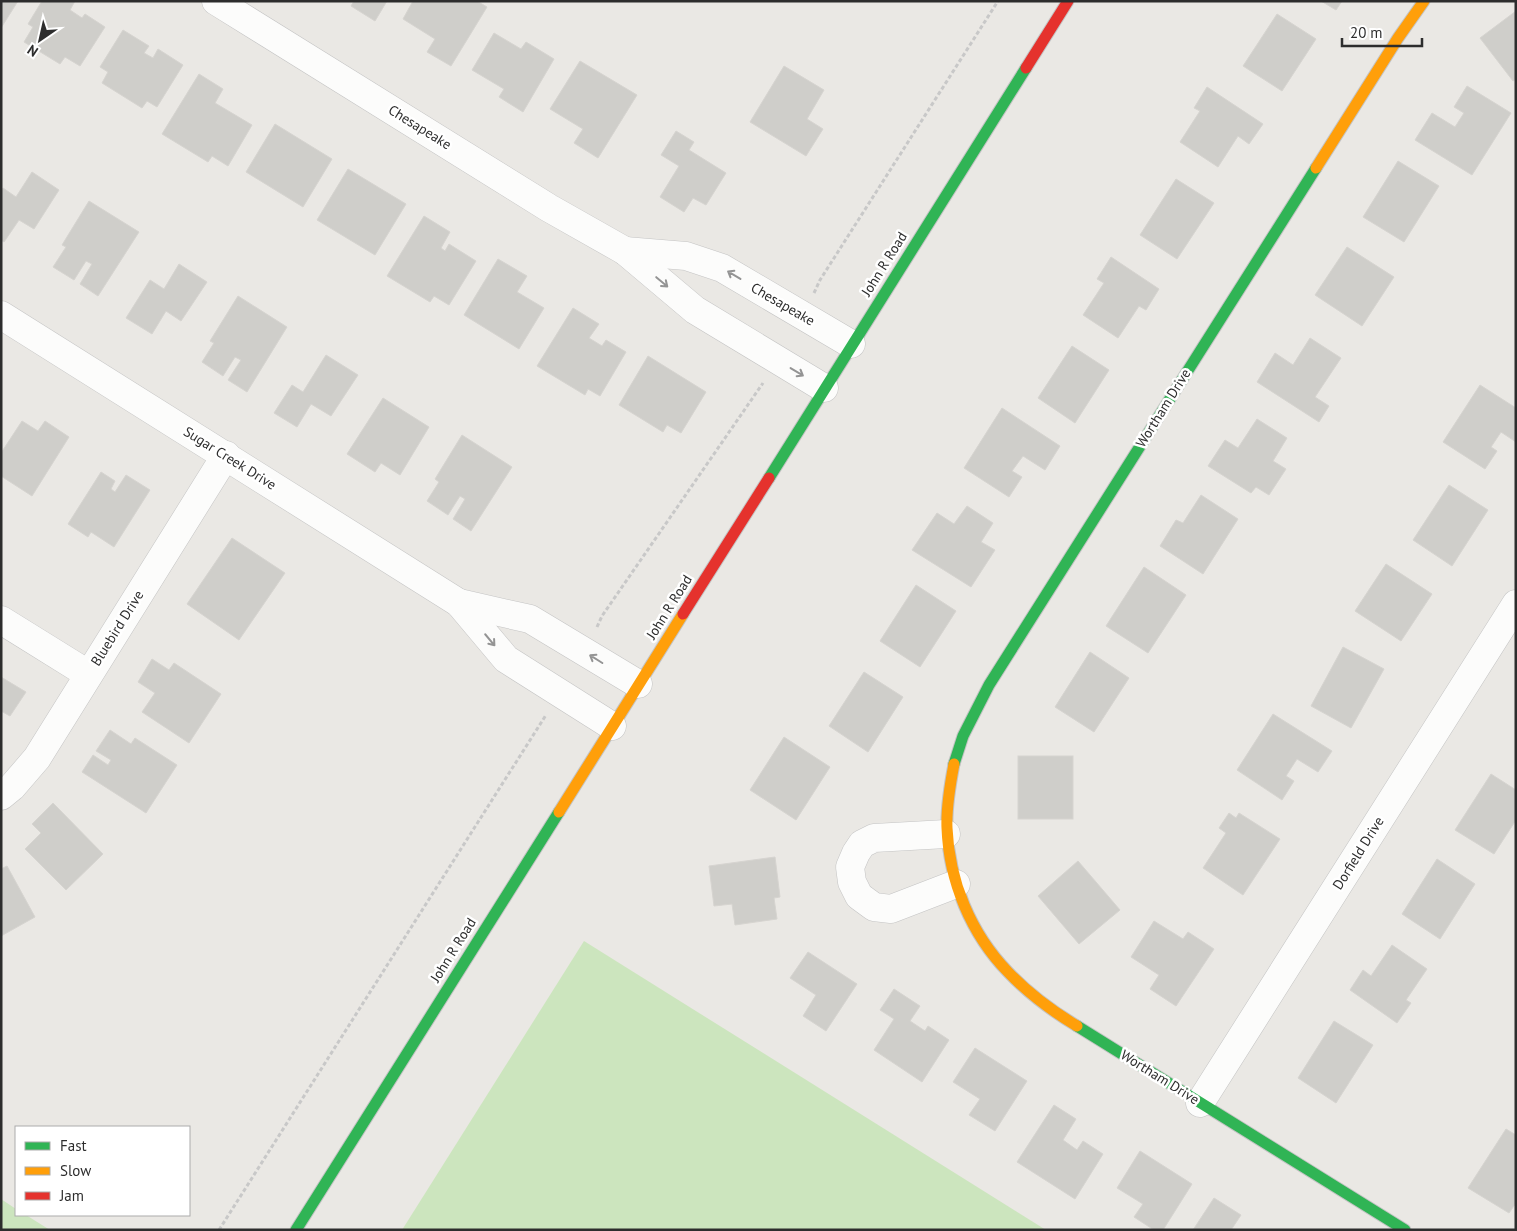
<svg xmlns="http://www.w3.org/2000/svg" width="1517" height="1231" viewBox="0 0 1517 1231" font-family="'PT Sans',sans-serif">
<rect width="100%" height="100%" fill="#eae8e4"/>
<g fill="#cce5be">
<path d="M584,941L1046,1230H402Z"/>
<path d="M1,1199L16,1209V1215H26L50,1230H1Z"/>
</g>
<g fill="#cfceca" stroke="#d6d4d0">
<path d="M1,1H18L1,28Z"/>
<path d="M42,1H75L70,10L82,18L85,14L105,27L80,66L65,57L60,64L24,42L33,27L28,24Z"/>
<path d="M354,1H387L375,21L351,6Z"/>
<path d="M413,1H477L487,7L451,66L427,52L435,39L403,19Z"/>
<path d="M1321,1H1342L1336,10Z"/>
<path d="M1516,11V79L1513,81L1480,38Z"/>
<path d="M1277,14L1316,39L1282,91L1243,66Z"/>
<path d="M123,30L149,46L144,53L153,58L158,49L183,65L157,107L147,101L142,108L102,83L108,72L100,67Z"/>
<path d="M494,33L521,49L526,42L554,59L523,112L499,97L504,89L472,70Z"/>
<path d="M580,61L637,95L598,158L574,143L583,129L550,109Z"/>
<path d="M784,66L824,90L807,119L823,129L806,156L750,122Z"/>
<path d="M199,74L223,89L215,103L252,125L228,166L212,156L208,162L162,134Z"/>
<path d="M1467,86L1511,113L1472,175L1415,140L1432,113L1455,127L1464,113L1454,107Z"/>
<path d="M1207,87L1263,124L1249,144L1238,136L1218,167L1180,142L1200,111L1194,108Z"/>
<path d="M275,124L332,159L303,207L246,172Z"/>
<path d="M676,131L694,142L689,150L726,173L706,205L693,198L684,212L660,197L679,166L661,155Z"/>
<path d="M1398,161L1439,186L1404,242L1363,217Z"/>
<path d="M348,169L406,204L375,255L317,220Z"/>
<path d="M32,172L59,190L34,229L19,220L4,242L1,240V191L3,188L16,197Z"/>
<path d="M1176,179L1214,203L1177,259L1140,235Z"/>
<path d="M89,201L139,232L98,296L80,284L92,264L86,261L74,280L53,267L66,247L62,245Z"/>
<path d="M424,216L450,232L441,248L445,251L449,244L476,261L449,305L434,296L430,302L387,276Z"/>
<path d="M1347,247L1394,277L1362,326L1315,295Z"/>
<path d="M1111,257L1159,289L1146,310L1139,306L1118,338L1083,315L1104,283L1097,279Z"/>
<path d="M498,259L527,276L517,292L544,308L519,349L464,315Z"/>
<path d="M179,264L207,282L181,321L166,311L152,334L126,318L150,280L164,289Z"/>
<path d="M238,296L287,327L247,392L228,380L241,360L235,357L223,376L202,362L214,343L210,341Z"/>
<path d="M573,308L599,324L589,338L602,346L606,340L626,352L600,396L588,389L585,395L537,366Z"/>
<path d="M1310,338L1341,358L1315,397L1329,406L1319,422L1257,382L1275,353L1293,365Z"/>
<path d="M1072,346L1109,370L1075,423L1038,398Z"/>
<path d="M326,355L358,375L331,416L311,404L297,427L274,413L292,385L303,392Z"/>
<path d="M648,356L706,392L681,433L667,425L663,432L619,405Z"/>
<path d="M1480,385L1516,408V442L1501,432L1491,447L1497,451L1485,469L1443,442Z"/>
<path d="M383,398L429,427L400,475L381,463L375,472L347,454Z"/>
<path d="M1002,408L1060,446L1045,470L1023,456L1012,471L1022,477L1009,497L964,468Z"/>
<path d="M1257,419L1287,438L1273,461L1286,469L1269,495L1256,487L1251,493L1208,466L1225,440L1238,448Z"/>
<path d="M22,421L38,431L45,421L69,437L32,496L1,476V453Z"/>
<path d="M462,435L512,467L471,531L453,519L465,499L460,496L448,515L427,501L439,482L435,479Z"/>
<path d="M101,472L115,481L111,489L115,492L126,475L150,490L114,547L91,532L88,537L68,524Z"/>
<path d="M1449,485L1488,510L1452,566L1413,540Z"/>
<path d="M1201,495L1238,519L1203,574L1160,546L1176,520L1183,523Z"/>
<path d="M967,506L993,523L981,542L995,550L971,587L912,550L937,513L954,524Z"/>
<path d="M232,538L285,573L239,640L187,604Z"/>
<path d="M1386,564L1432,594L1401,641L1355,611Z"/>
<path d="M1144,567L1186,595L1148,653L1106,626Z"/>
<path d="M916,585L956,611L920,667L880,641Z"/>
<path d="M1343,647L1384,669L1351,728L1311,706Z"/>
<path d="M1090,652L1129,678L1094,732L1055,707Z"/>
<path d="M152,659L169,670L174,663L221,694L189,743L142,712L155,693L138,682Z"/>
<path d="M864,672L903,697L868,752L829,726Z"/>
<path d="M1,677L26,692L10,716L1,711Z"/>
<path d="M1273,714L1332,751L1318,772L1297,759L1286,776L1294,781L1282,800L1237,770Z"/>
<path d="M110,730L131,744L135,738L177,765L146,813L82,772L93,755L108,765L111,760L96,751Z"/>
<path d="M784,737L830,767L796,820L750,790Z"/>
<rect x="1018" y="756" width="55" height="63"/>
<path d="M1491,774L1516,790V820L1494,854L1455,830Z"/>
<path d="M53,803L103,854L66,890L25,849L41,833L32,824Z"/>
<path d="M1229,813L1236,818L1239,813L1280,839L1243,895L1203,868L1226,833L1219,828Z"/>
<path d="M775,857L780,897L774,898L777,919L735,925L732,904L714,906L709,866Z"/>
<path d="M1437,859L1475,884L1440,939L1402,914Z"/>
<path d="M1078,861L1120,910L1079,944L1038,896Z"/>
<path d="M7,866L35,917L1,936V869Z"/>
<path d="M1154,921L1183,939L1188,932L1214,949L1176,1006L1150,989L1159,975L1131,957Z"/>
<path d="M1392,945L1427,969L1406,1000L1411,1003L1397,1023L1350,990L1363,970L1371,976Z"/>
<path d="M808,952L857,984L826,1031L803,1016L816,995L790,978Z"/>
<path d="M894,989L920,1006L910,1021L925,1031L928,1026L949,1040L922,1082L874,1050L894,1019L880,1010Z"/>
<path d="M1334,1021L1373,1045L1336,1103L1298,1078Z"/>
<path d="M975,1048L1027,1081L995,1131L969,1115L980,1099L953,1082Z"/>
<path d="M1054,1105L1076,1119L1063,1140L1077,1150L1083,1141L1103,1154L1075,1199L1017,1162Z"/>
<path d="M1506,1129L1516,1135V1203L1509,1213L1468,1188Z"/>
<path d="M1140,1151L1192,1184L1163,1230H1154L1134,1217L1143,1204L1117,1188Z"/>
<path d="M1214,1198L1241,1215L1231,1230H1193Z"/>
</g>
<g fill="none" stroke-linecap="round" stroke-linejoin="round">
<g stroke="#c4c4c4" stroke-width="29">
<g id="street">
<path d="M216,1L549,208L625,251L695,310L824,388"/>
<path d="M625,251L686,256L722,268L851,344"/>
<path d="M1,315L459,603L506,659L612,726"/>
<path d="M459,603L530,619L638,684"/>
<path d="M1,620L88,674"/>
<path d="M1,796L12,787L37,758L226,455"/>
<path d="M946,834L874,838L862,844L856,853L850,867L852,882L859,896L874,907L891,909L956,884"/>
<path d="M1200,1103L1516,604"/>
</g>
</g>
<g stroke="#c4c4c4" stroke-width="13">
<g id="fast">
<path d="M769,478L1026,68"/>
<path d="M954,764L963,736L989,685L1316,168"/>
<path d="M1077,1026L1405,1230"/>
<path d="M296,1230L559,812"/>
</g>
</g>
<g stroke="#c4c4c4" stroke-width="13">
<g id="slow">
<path d="M1316,168L1398,38L1424,1"/>
<path d="M954,764C950,785 946,807 947,828C949,881 971,934 1008,972C1028,993 1052,1011 1077,1026"/>
<path d="M559,812L683,614"/>
</g>
</g>
<g stroke="#c4c4c4" stroke-width="13">
<g id="jam">
<path d="M1026,68L1068,1"/>
<path d="M683,614L769,478"/>
</g>
</g>
<g stroke="#c8c8c8" stroke-width="3" stroke-dasharray="4 2.5" stroke-linecap="butt">
<path d="M814,293L820,280L998,1"/>
<path d="M597,627L602,616L763,383"/>
<path d="M219,1230L546,715"/>
</g>
<use href="#street" stroke="#fcfcfb" stroke-width="28"/>
<use href="#fast" stroke="#30b455" stroke-width="11"/>
<use href="#slow" stroke="#ff9f0a" stroke-width="11"/>
<use href="#jam" stroke="#e5322d" stroke-width="11"/>
</g>
<defs><path id="oneway-shaft" d="M-6 0H5M1.5-3L5.5 0L1.5 3" fill="none" stroke-width="1.6" stroke-linecap="round" stroke-linejoin="round" transform="scale(1.25)"/></defs>
<g stroke="#949494">
<use href="#oneway-shaft" transform="translate(734 275) rotate(-149)"/>
<use href="#oneway-shaft" transform="translate(662 282) rotate(40)"/>
<use href="#oneway-shaft" transform="translate(797 372) rotate(31)"/>
<use href="#oneway-shaft" transform="translate(490 640) rotate(50)"/>
<use href="#oneway-shaft" transform="translate(596 659) rotate(-148)"/>
</g>
<g text-anchor="middle" dominant-baseline="central" stroke-width="5" stroke-linejoin="round" paint-order="stroke">
<g font-size="14" fill="#2d2d2d" stroke="#fff">
<text transform="translate(420 127) rotate(32)">Chesapeake</text>
<text transform="translate(884 264) rotate(-58)">John R Road</text>
<text transform="translate(783 304) rotate(30)">Chesapeake</text>
<text transform="translate(1163 408) rotate(-58)">Wortham Drive</text>
<text transform="translate(230 458) rotate(32)">Sugar Creek Drive</text>
<text transform="translate(669 607) rotate(-58)">John R Road</text>
<text transform="translate(117 628) rotate(-58)">Bluebird Drive</text>
<text transform="translate(1358 853) rotate(-58)">Dorfield Drive</text>
<text transform="translate(453 950) rotate(-58)">John R Road</text>
<text transform="translate(1160 1077) rotate(32)">Wortham Drive</text>
</g>
</g>
<rect width="1517" height="1231" fill="none" stroke="#2d2d2d" stroke-width="5"/>
<rect x="15" y="1126" width="175" height="90" fill="#ffffff" stroke="#ababab"/>
<rect x="25" y="1142" width="25" height="8" fill="#30b455" stroke="#ababab"/>
<text x="60" y="1151" font-size="15" fill="#2d2d2d">Fast</text>
<rect x="25" y="1167" width="25" height="8" fill="#ff9f0a" stroke="#ababab"/>
<text x="60" y="1176" font-size="15" fill="#2d2d2d">Slow</text>
<rect x="25" y="1192" width="25" height="8" fill="#e5322d" stroke="#ababab"/>
<text x="60" y="1201" font-size="15" fill="#2d2d2d">Jam</text>
<g transform="translate(40 40) rotate(214)" stroke="#ffffff" stroke-width="4" paint-order="stroke">
<path d="M0-4L9 19L0 12L-9 19Z" fill="#2d2d2d"/>
<text y="-8" font-size="14" font-weight="bold" text-anchor="middle" fill="#2d2d2d">N</text>
</g>
<path d="M1342 38v8h80v-8" fill="none" stroke="#2d2d2d" stroke-width="2.5"/>
<text x="1350" y="38" font-size="15" fill="#2d2d2d" stroke="#ffffff" stroke-width="4" paint-order="stroke">20 m</text>
</svg>
